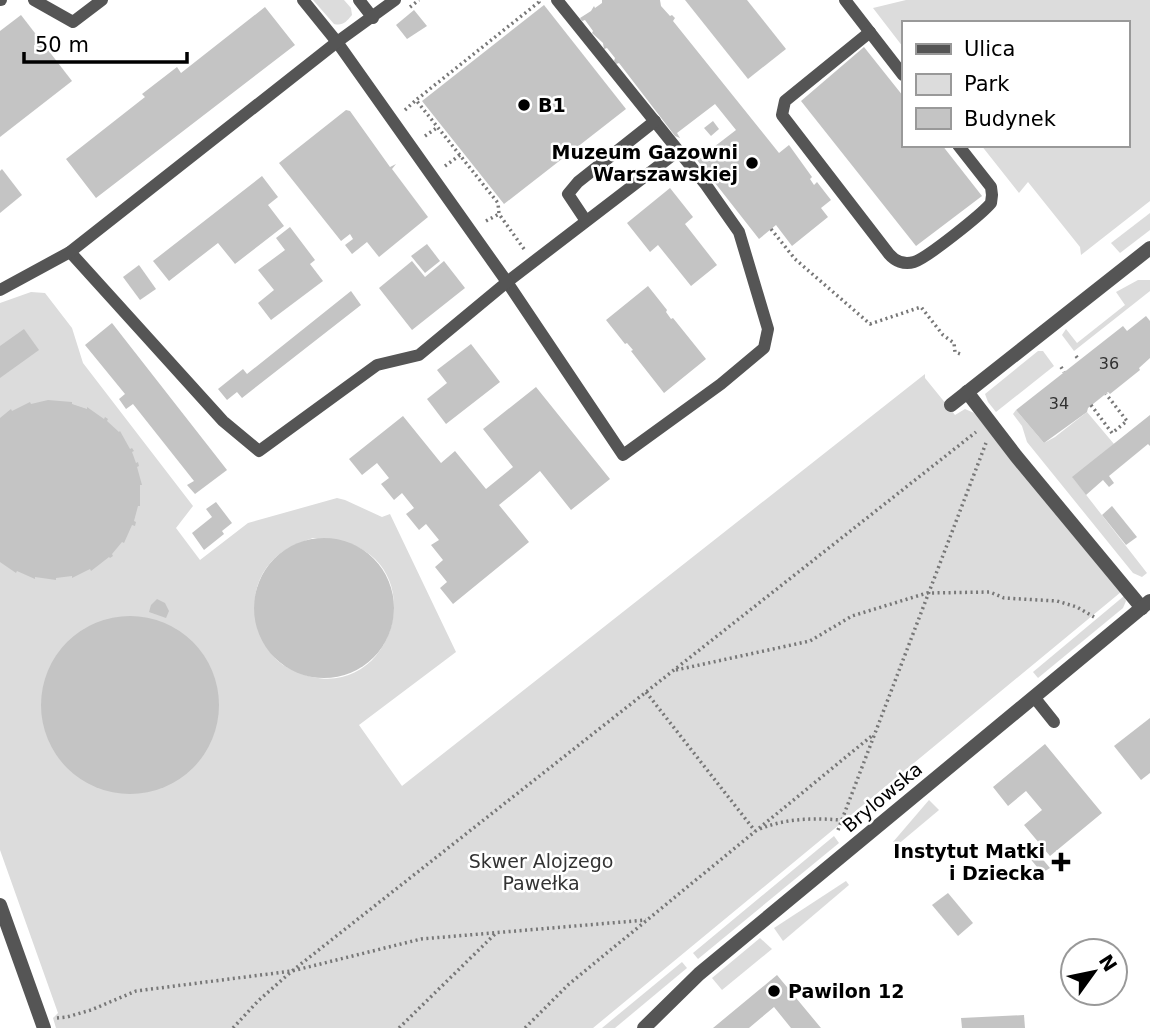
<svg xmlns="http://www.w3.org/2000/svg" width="1150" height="1028" viewBox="0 0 1150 1028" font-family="'DejaVu Sans',sans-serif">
<rect width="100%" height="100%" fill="#fff"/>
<g fill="#dcdcdc" fill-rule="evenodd">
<path d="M313,0H344L351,8L352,15C346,22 343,26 334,24Z"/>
<path d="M906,0H1150V201L1081,255L1080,247L1028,182L1019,193L981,145H1127V23H903V47L873,8Z"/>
<path d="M1150,213V230L1120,253L1111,243Z"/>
<path d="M1138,280H1150V291L1074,351L1062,335L1066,329L1077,343L1125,305L1116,292Z"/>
<path d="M31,292L45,293L72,328L83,363L193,506L176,528L200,560L248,523L337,498L345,500L382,517L390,514L456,652L359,725L402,786L925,374V378L955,415L965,409L974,413L1121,592L593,1028H56L53,1018L58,1013L0,850V303ZM313,538C438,538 403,697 312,677C298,673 284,668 275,658C249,629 246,584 276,557C287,547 299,543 313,538Z"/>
<path d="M1038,351H1043L1054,366L996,412L988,402L985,394Z"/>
<path d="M1016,410L1044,443L1055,437L1087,412L1114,444L1073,478L1147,573L1142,577L1133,573L1027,442L1022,426L1013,414Z"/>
<path d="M1124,596L1126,601L1123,608L1038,678L1033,672Z"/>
<path d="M929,800L939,810L896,846L893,842Z"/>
<path d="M834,836L839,843L698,959L693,953Z"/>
<path d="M846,881L849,885L783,941L774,928Z"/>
<path d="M760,938L772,949L722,990L712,978Z"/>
<path d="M682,962L687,968L615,1028H602Z"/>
</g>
<g fill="#c4c4c4">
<path d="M602,0H660L661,6L670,16L672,15L675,18L673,21L779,153L789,145L812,177L810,179L814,185L817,182L831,200L821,208L828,217L792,246L776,225L759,239L697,160L736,130L715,104L677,133L680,138L675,136L619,63L616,64L614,61L615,58L607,48L604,49L603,43L592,33L593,31L585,20L582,21L580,18L591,11L594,6L595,8L602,3Z"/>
<path d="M685,0H747L786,49L748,79Z"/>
<path d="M544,5L626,109L504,204L422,101Z"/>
<path d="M265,7L295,45L96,198L66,159L145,97L142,94L177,67L181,73Z"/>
<path d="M414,10L427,26L407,39L396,25Z"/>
<path d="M21,15L72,81L0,137V31Z"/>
<path d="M864,47L903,96V145H942L982,196L916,246L801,101Z"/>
<path d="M346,110L350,111L390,167L396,164L392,169L428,217L379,257L367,242L352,254L345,245L353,239L350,234L341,241L279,163Z"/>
<path d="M713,121L719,129L711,136L704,128Z"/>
<path d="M2,169L22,195L0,213V171Z"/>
<path d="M262,176L278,197L268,205L284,226L235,264L218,243L169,281L153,261Z"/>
<path d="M670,188L693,217L685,224L717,265L691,286L658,245L650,252L627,223Z"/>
<path d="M290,227L315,260L310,264L323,281L271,320L258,303L274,290L258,270L285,250L276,238Z"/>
<path d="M427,244L440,261L425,273L411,256Z"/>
<path d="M412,261L425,277L444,261L465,288L412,330L379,288Z"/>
<path d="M139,265L156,289L140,300L123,277Z"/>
<path d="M648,286L667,310L666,312L671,319L673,318L706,359L664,393L631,351L633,350L627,343L625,344L606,320Z"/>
<path d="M351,291L361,305L242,398L237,392L227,400L218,389L243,369L247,374Z"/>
<path d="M1146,316L1150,321V358L1139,368L1140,370L1110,394L1108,392L1088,408L1087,412L1044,443L1016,410L1123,326L1127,331Z"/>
<path d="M112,323L227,470L195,494L187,485L194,481L133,404L126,409L119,399L125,394L85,345Z"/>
<path d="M24,329L39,350L0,378V346Z"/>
<path d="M471,344L500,382L446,424L427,399L447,383L437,370Z"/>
<path d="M536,387L610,479L571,510L540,471L526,483L499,505L529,542L453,604L440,588L447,582L435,567L443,560L431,545L439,540L426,524L419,530L406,514L414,508L402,493L394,500L381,484L389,478L377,463L362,475L349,459L403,416L441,463L455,451L486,489L513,467L483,429Z"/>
<path d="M48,400L72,402V404L87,409V407L104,419L105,417L108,419L107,421L119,432L120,431L130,449L132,448L134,451L132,452L136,463L138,462L139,466L137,467L142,485H140V506H138L134,521L136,522L135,526L132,525L124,543L122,542L112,554L113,556L110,558L109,557L91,571L90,569L72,578V576L56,578V580L35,577V579L17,571L16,573L0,562V418L11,409L12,411L30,402L31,404Z"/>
<path d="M1150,415V446L1148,444L1109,476L1114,483L1109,487L1103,480L1086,495L1072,477Z"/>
<path d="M216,502L232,523L222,531L224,534L204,550L192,533L212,517L206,509Z"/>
<path d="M1112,506L1137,537L1126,545L1102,515Z"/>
<circle cx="324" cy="608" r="70"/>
<path d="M157,599L165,603L169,611L166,618L149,612L151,605Z"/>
<circle cx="130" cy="705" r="89"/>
<path d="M1150,718V773L1141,780L1114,746Z"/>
<path d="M1045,744L1102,813L1050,856L1024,825L1042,810L1026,791L1008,806L993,787Z"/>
<path d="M1035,850L1050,868L1042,873L1028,856Z"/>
<path d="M948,893L973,923L958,936L932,905Z"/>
<path d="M777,975L821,1028H791L774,1007L749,1028H713Z"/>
<path d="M1024,1015L1025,1028H962L961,1018Z"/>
</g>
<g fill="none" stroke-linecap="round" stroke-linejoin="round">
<g stroke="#777" stroke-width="3.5" stroke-dasharray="2 3.5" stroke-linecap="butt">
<path d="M410,7L419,0"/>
<path d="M405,110L416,100"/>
<path d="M425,136L438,127"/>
<path d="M445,166L460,155"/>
<path d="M486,221L499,214"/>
<path d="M771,229L795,259L870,324L921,307L943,335L954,343L955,352L963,355"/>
<path d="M524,249L499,214L498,203L416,100L539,2L538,0"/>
<path d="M1076,356L1079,360"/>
<path d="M1061,367L1064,372"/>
<path d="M1091,405L1112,433L1127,421L1106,394"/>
<path d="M676,670L810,641L852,616L927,593L990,592L1004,598L1057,601L1077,607L1094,617"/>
<path d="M646,692L755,831"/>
<path d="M760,829C786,818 814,818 841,820"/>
<path d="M838,830L986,443"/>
<path d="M57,1018L67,1017L91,1010L136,991L292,971L421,939L646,920"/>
<path d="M233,1028L258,1001L292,971L976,432"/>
<path d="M399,1028L495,934"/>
<path d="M525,1028L569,984L874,734"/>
</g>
<g stroke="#555" stroke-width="12">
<path d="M0,0H1"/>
<path d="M34,0L73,22L102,0"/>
<path d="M359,0L373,18"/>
<path d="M557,0L706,185L739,232L768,329L764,348L721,384L623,455L507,282L678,151"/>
<path d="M845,0L903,75"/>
<path d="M870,32L785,101L782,115L889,254C895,261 904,265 914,262C927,258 982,214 991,203L992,195L991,187L958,145"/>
<path d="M586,221L568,194L578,182L655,121"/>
<path d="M70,252L223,421L259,451L377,365L419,355L507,282L337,42L303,0"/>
<path d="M0,290L70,252L337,42L395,0"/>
<path d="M1034,697L1054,722"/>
</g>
<g stroke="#555" stroke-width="14">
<path d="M967,392L1016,456L1142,608"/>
<path d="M951,405L1150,248"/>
<path d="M0,905L44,1028"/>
<path d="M644,1028L699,974L1150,601"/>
</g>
</g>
<g fill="#000" stroke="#fff" stroke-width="2.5">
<circle cx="524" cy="105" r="7"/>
<circle cx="752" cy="163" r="7"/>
<path d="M1057.5 851.5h7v7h7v7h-7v7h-7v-7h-7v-7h7z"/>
<circle cx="774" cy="991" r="7"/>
</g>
<g text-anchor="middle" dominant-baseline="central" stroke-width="5" stroke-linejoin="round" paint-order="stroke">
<g font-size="16" fill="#313131">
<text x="1109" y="363">36</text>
<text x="1059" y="403">34</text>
</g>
<g font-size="19" font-weight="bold" fill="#000" stroke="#fff" text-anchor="start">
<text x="538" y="105">B1</text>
<text x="738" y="152" text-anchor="end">Muzeum Gazowni<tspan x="738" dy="22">Warszawskiej</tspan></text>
<text x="1045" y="851" text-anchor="end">Instytut Matki<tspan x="1045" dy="22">i Dziecka</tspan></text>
<text x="788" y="991">Pawilon 12</text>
</g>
<g font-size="19" fill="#000" stroke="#fff">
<text transform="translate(882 797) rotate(-40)">Brylowska</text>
</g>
<g font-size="19" fill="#333" stroke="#fff">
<text x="541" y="861">Skwer Alojzego<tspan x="541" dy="22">Pawełka</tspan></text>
</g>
</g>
<rect x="902" y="21" width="228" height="126" fill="#ffffff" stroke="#999999" stroke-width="2"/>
<rect x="916" y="44" width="35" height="10" fill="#555555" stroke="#999999" stroke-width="2"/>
<text x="964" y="56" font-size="21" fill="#000000">Ulica</text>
<rect x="916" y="74" width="35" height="21" fill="#dcdcdc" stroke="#999999" stroke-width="2"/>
<text x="964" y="91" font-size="21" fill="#000000">Park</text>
<rect x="916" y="108" width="35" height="21" fill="#c4c4c4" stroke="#999999" stroke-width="2"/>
<text x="964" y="126" font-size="21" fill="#000000">Budynek</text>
<g transform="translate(1094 972) rotate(57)"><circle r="33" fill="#ffffff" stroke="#999999" stroke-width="2"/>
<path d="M0-5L12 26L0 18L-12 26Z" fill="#000000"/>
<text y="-10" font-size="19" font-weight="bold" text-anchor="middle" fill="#000000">N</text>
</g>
<path d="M24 52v10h163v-10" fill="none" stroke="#000000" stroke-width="3.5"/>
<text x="35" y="52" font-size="21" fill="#000000" stroke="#ffffff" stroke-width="5" paint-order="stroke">50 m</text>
</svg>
